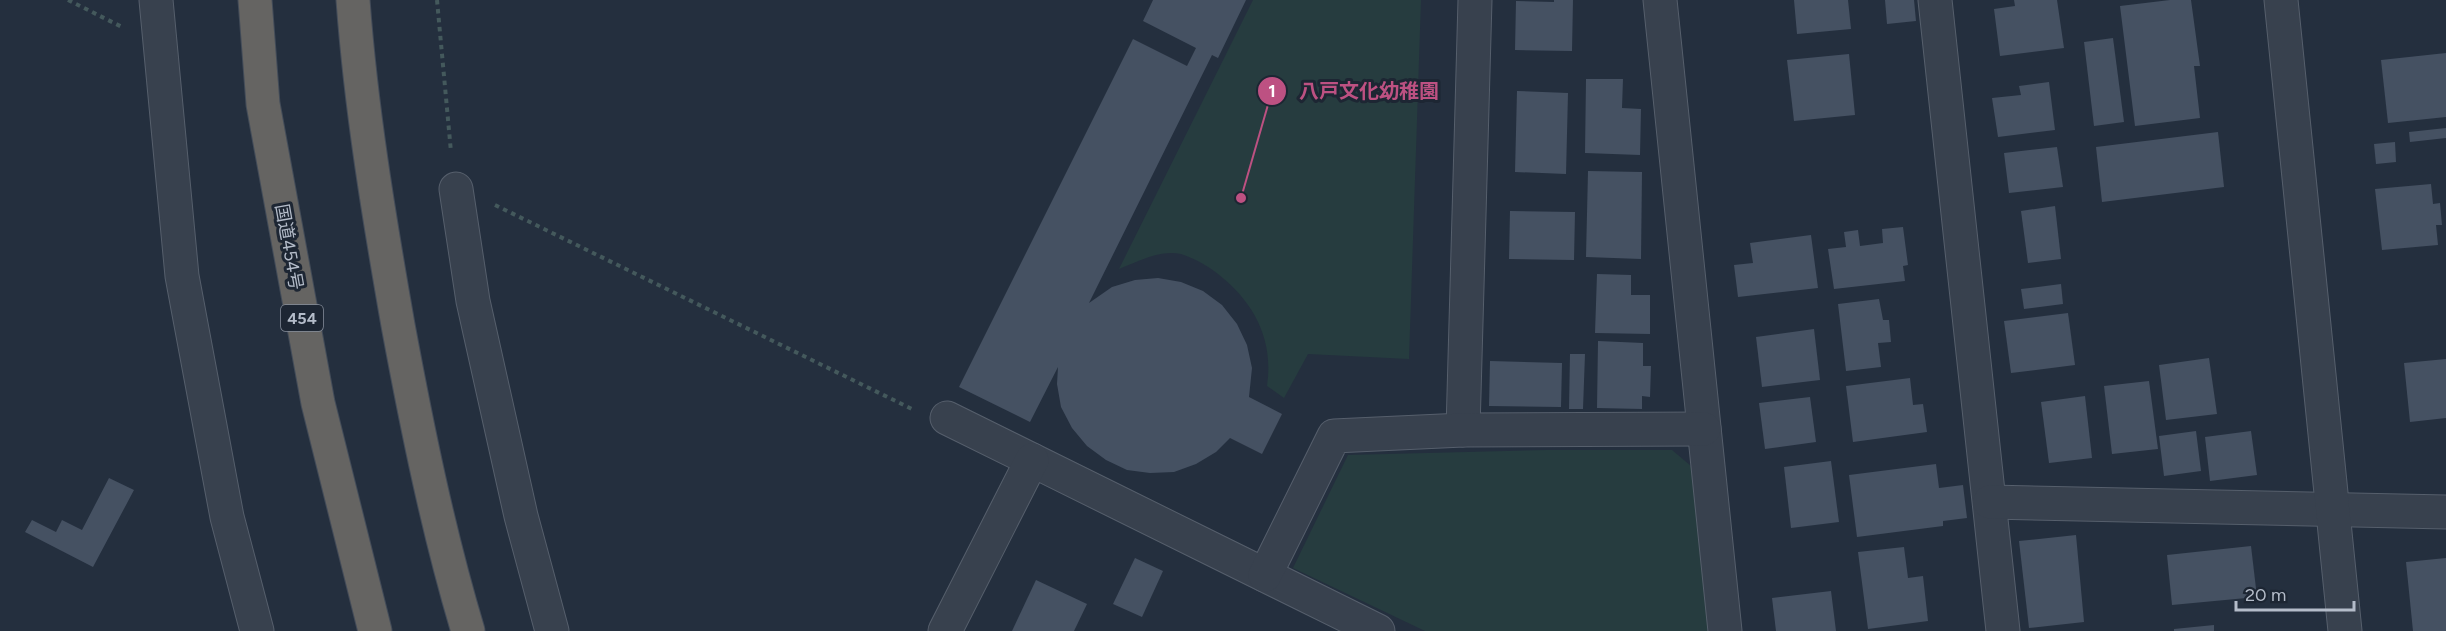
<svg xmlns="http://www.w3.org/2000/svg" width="2446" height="631" viewBox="0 0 2446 631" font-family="Figtree,'Noto Sans JP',sans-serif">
<rect width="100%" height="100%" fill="#242f3e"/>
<g fill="#263c3f">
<path d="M1253,0H1421L1409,359L1308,354L1284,398L1267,386C1274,340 1254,302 1218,274C1208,266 1194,258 1181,254C1161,249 1137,262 1119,269Z"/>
<path d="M1548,450H1672L1691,466L1709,631H1425L1293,568L1348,455Z"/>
</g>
<g fill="#455162">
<path d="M1153,0H1246L1218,58L1212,55L1089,303L1112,287L1135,280L1158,278L1181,282L1203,291L1222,305L1237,324L1247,345L1252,368L1249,397L1282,414L1262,454L1230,438L1216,452L1196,464L1174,472L1150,473L1127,470L1106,460L1087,446L1072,428L1061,407L1057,384L1058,367L1030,422L959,387L1133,39L1187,66L1196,48L1143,21Z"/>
<path d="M1554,0H1573L1572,51L1515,50L1516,1L1554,2Z"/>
<path d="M1794,0H1848L1851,29L1797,34Z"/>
<path d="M1885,0H1914L1916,21L1887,24Z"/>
<path d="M2014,0H2057L2064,48L2000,56L1994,9L2015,6Z"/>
<path d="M2170,0H2191L2200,66H2194L2200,118L2135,126L2120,6Z"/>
<path d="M2113,38L2124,122L2094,126L2084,42Z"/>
<path d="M2446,53V117L2388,123L2381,60Z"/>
<path d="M1849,54L1855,115L1794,121L1787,60Z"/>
<path d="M1586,79H1623L1622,108L1641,109L1640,155L1585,153Z"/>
<path d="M2049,82L2055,130L1998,137L1992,98L2021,95L2019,86Z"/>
<path d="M1517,91L1568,93L1566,174L1515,172Z"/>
<path d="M2446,128V138L2410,142L2409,132Z"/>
<path d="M2218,132L2224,187L2102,202L2096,147Z"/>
<path d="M2395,142L2396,162L2376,164L2374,144Z"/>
<path d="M2057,147L2063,187L2009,193L2004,153Z"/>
<path d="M1588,171L1642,172L1641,259L1586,257Z"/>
<path d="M2431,184L2433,204L2440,203L2442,225H2436L2438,245L2382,250L2375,189Z"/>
<path d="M2055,206L2061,259L2028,263L2021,211Z"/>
<path d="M1510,211L1575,212L1574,260L1509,259Z"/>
<path d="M1903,227L1908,265L1903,266L1905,281L1834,289L1828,249L1846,247L1844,232L1858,230L1860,246L1883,243L1882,229Z"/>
<path d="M1811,235L1818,288L1738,297L1734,265L1753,263L1750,243Z"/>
<path d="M1597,274L1631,275V295H1650V334L1595,333Z"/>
<path d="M2061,284L2063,304L2024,309L2021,289Z"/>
<path d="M1879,299L1883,320H1889L1891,342L1878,343L1881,367L1846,371L1838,304Z"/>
<path d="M2068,313L2075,365L2011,373L2004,321Z"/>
<path d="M1814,329L1820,380L1762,387L1756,337Z"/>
<path d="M1598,341L1643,343V366H1651L1650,397L1642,396V409L1597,408Z"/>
<path d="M1570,354H1585L1583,409H1569Z"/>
<path d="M2209,358L2217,414L2166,420L2159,365Z"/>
<path d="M2446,359V418L2410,422L2404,363Z"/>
<path d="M1490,361L1562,363L1561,407L1489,406Z"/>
<path d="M1910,378L1913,405L1923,404L1927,432L1853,442L1846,386Z"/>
<path d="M2149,381L2158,449L2112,454L2104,386Z"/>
<path d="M2085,396L2092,458L2049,463L2041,402Z"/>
<path d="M1810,397L1816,442L1765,449L1759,403Z"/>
<path d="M2196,431L2201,471L2164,476L2159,436Z"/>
<path d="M2251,431L2257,475L2210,481L2205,437Z"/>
<path d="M1831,461L1839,522L1791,528L1784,467Z"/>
<path d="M1936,464L1939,488L1963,485L1967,518L1943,521V526L1857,537L1849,475Z"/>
<path d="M109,478L134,490L93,567L25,532L32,520L56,532L62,520L82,530Z"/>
<path d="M2076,535L2084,622L2029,628L2019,541Z"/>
<path d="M2251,546L2257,597L2172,605L2167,555Z"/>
<path d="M1904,547L1908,578L1923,576L1928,621L1868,629L1858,552Z"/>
<path d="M1135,558L1163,571L1142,617L1113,604Z"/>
<path d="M2446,558V631H2413L2406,562Z"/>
<path d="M1036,580L1087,604L1074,631H1012Z"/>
<path d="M1831,591L1836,631H1776L1772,598Z"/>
<path d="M2214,625V631H2174V629Z"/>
</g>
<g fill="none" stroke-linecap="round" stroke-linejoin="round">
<g stroke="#565f6c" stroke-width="35">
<g id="minor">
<path d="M156,0L182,276L227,517L257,631"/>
<path d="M1660,0L1725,631"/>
<path d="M1935,0L2003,631"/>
<path d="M456,189L473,301L521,516L552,631"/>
<path d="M947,418L1378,631"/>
<path d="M1463,430L1475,0"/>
<path d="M1990,502L2446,512"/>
<path d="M1265,575L1334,436L1463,430L1704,429"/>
<path d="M945,631L1032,460"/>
</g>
</g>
<g stroke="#565f6c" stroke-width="35">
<path id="tertiary" d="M2281,0L2345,631"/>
</g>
<g stroke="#434c59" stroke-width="35">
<g id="trunk">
<path d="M255,0L263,104L318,403L375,631"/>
<path d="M353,0C361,109 379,217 398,325C417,427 438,531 468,631"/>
</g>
</g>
<g stroke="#44595c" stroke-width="4" stroke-dasharray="4.5 4.5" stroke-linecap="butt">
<path d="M68,0L122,27"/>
<path d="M437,0L451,152"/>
<path d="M495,205L912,409"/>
</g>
<use href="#minor" stroke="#38414e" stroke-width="33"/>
<use href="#tertiary" stroke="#38414e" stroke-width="33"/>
<use href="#trunk" stroke="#656462" stroke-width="33"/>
</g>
<g text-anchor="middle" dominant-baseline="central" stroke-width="6" stroke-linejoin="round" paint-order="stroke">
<rect fill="#1d2633" stroke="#878f9c" stroke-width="1.5" x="281" y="305" width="42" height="26" rx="4.5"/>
<g font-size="16" font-weight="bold" fill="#b4bcc9">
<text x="302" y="318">454</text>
</g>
<g font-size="18" fill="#b4bcc9" stroke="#1d2633">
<text transform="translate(289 247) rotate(80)">国道454号</text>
</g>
</g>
<path fill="none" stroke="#bd5182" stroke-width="2" d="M1241 198L1272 91"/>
<g fill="#bd5182" stroke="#1d2633" stroke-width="2">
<circle cx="1241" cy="198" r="6"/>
<circle cx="1272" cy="91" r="15"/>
</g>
<g font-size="18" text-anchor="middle" font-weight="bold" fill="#fff">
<text x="1272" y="97">1</text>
</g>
<g font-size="20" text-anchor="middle" font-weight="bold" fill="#bd5182" stroke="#1d2633" stroke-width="6" stroke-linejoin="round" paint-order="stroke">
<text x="1369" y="98">八戸文化幼稚園</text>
</g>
<path d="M2236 601v9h118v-9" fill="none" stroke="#b4bcc9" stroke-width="3"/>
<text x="2245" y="601" font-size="18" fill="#b4bcc9" stroke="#1d2633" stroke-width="4.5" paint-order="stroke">20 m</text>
</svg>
